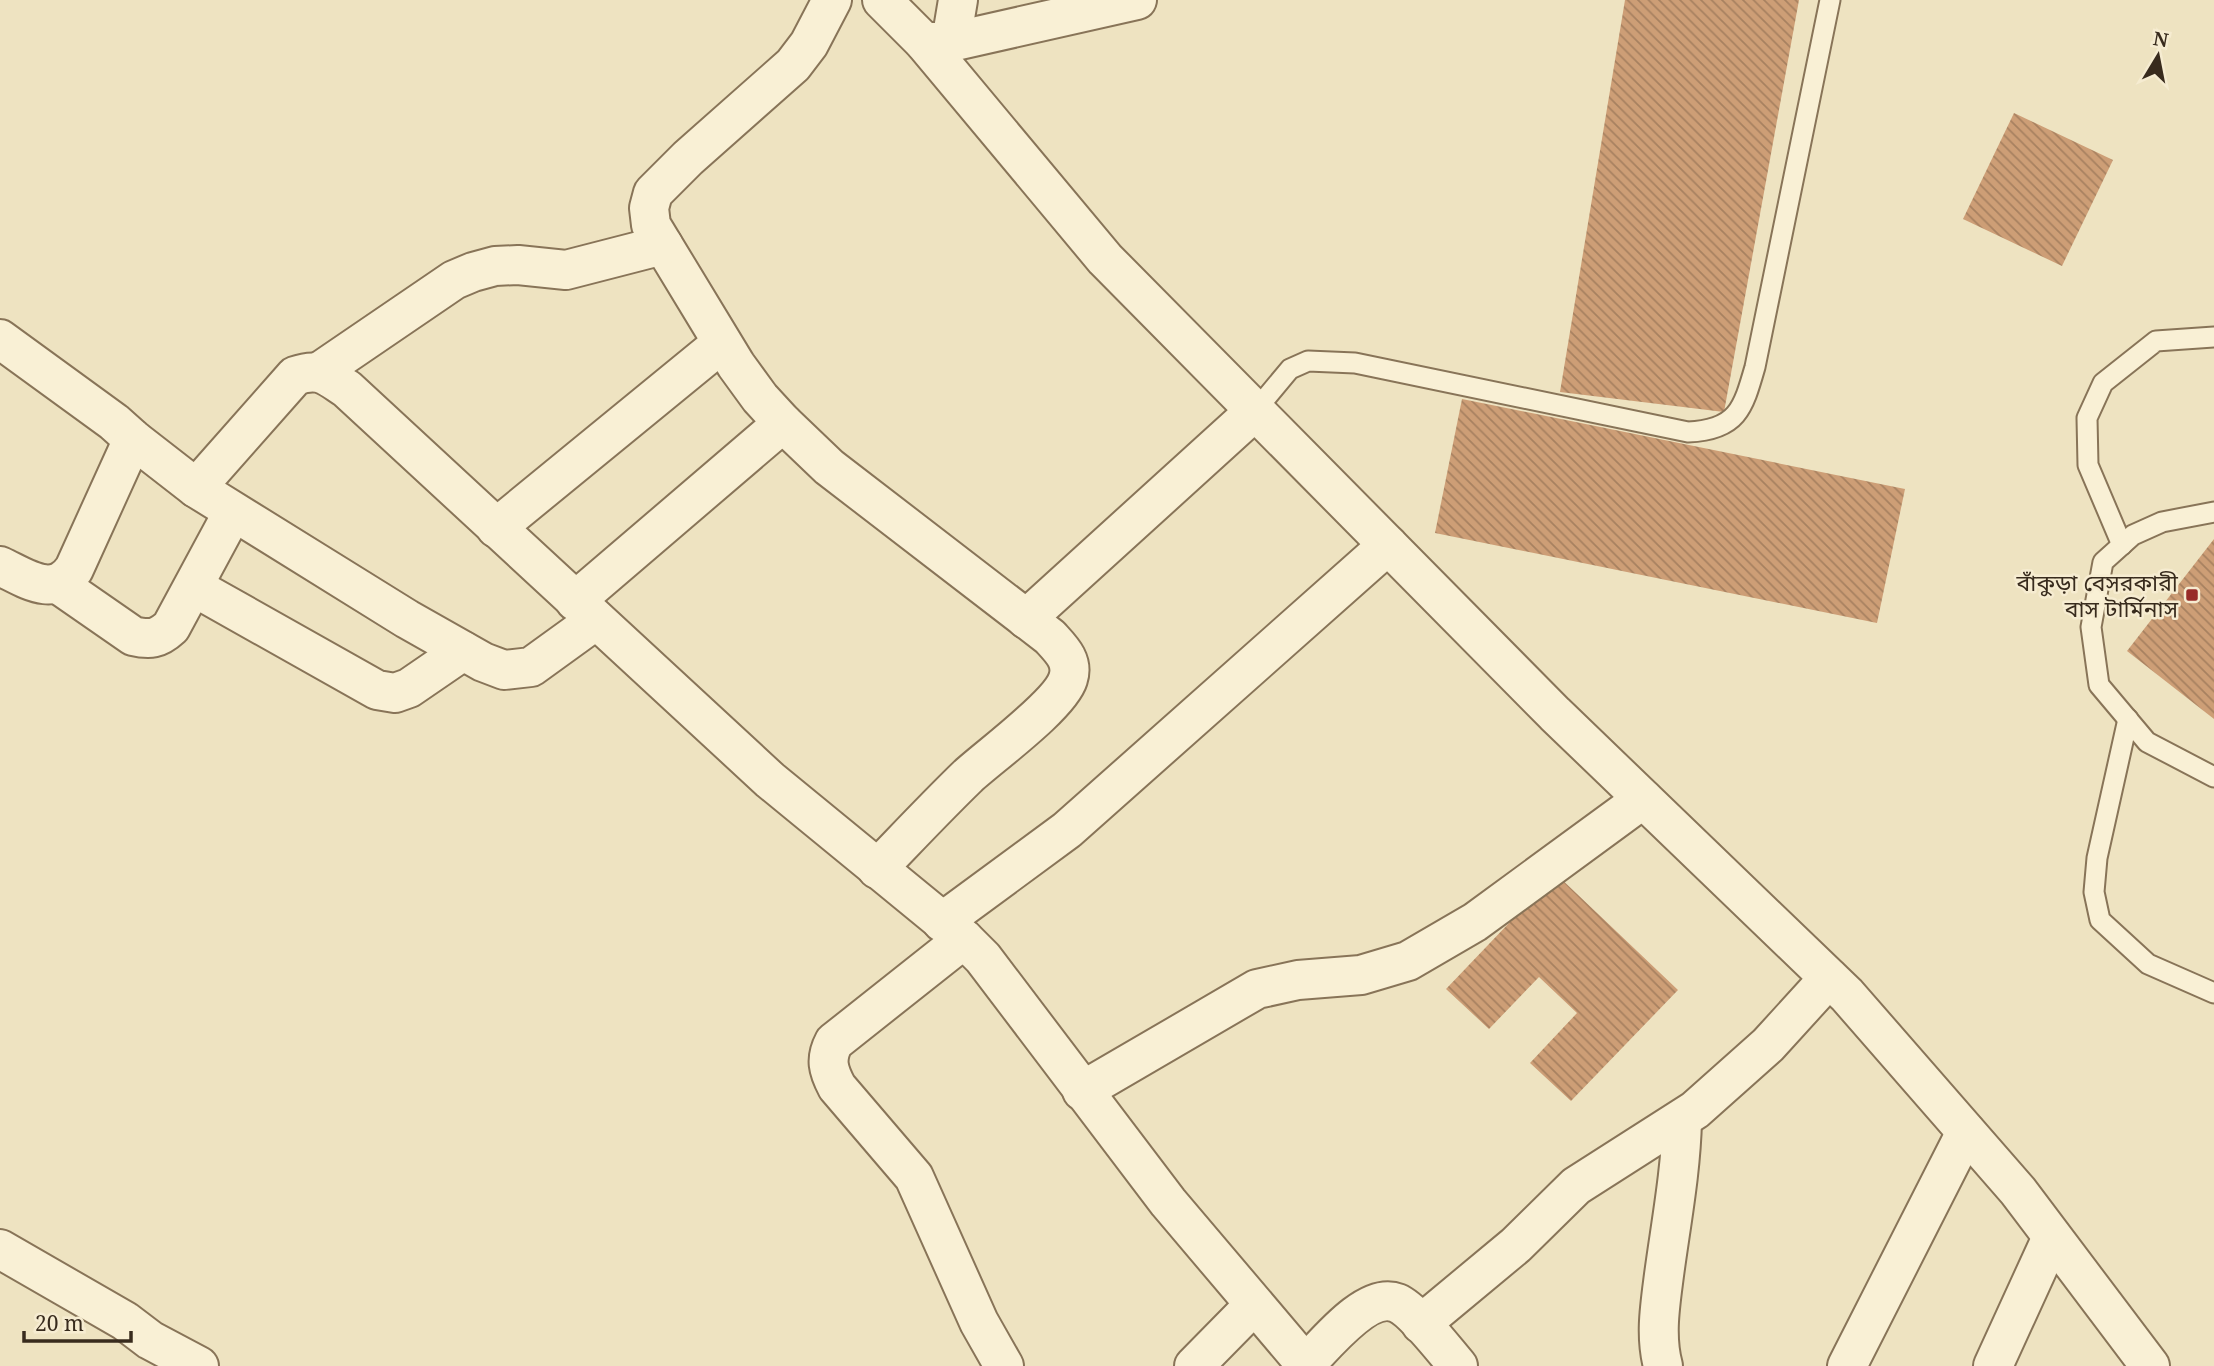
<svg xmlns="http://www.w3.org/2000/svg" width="2214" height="1366" viewBox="0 0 2214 1366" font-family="'Noto Serif','Noto Sans Bengali',serif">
<defs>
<pattern id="building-back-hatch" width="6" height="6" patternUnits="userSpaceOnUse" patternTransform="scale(1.75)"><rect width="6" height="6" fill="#cd9e76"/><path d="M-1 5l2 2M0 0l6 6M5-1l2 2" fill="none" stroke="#a78160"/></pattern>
</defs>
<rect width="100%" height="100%" fill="#eee3c1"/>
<g fill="url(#building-back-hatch)">
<path d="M1625,0H1799L1724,412L1560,392Z"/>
<path d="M2014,113L2113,160L2062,266L1963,219Z"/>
<path d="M1462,399L1905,489L1877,623L1435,533Z"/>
<path d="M2214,539V719L2127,651Z"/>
<path d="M1556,874L1678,990L1571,1101L1530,1063L1577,1013L1539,977L1489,1029L1446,989Z"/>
</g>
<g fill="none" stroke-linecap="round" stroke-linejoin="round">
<g stroke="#887458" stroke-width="23">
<g id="service">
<path d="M1255,411L1290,369L1308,361L1355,363L1688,432C1737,430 1743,409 1755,367L1830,0"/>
<path d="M2214,512L2162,522L2133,535L2103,562L2091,627L2099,685L2147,742L2214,777"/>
<path d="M2122,545L2088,465L2087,418L2103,383L2156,341L2214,337"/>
<path d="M2128,719L2097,858L2094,892L2100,920L2148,964L2214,993"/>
</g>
</g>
<g stroke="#887458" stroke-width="42">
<g id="minor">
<path d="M832,0L809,44L793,65L688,158L653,193L649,208L651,225L736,365L760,398L783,423L829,467L1050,637C1061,649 1074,661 1068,679C1060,705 991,755 968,776C937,806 907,838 877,869"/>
<path d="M882,0L924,42L1105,259L1555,714L1847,995L2018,1191L2150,1366"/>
<path d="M924,42H951L1137,0"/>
<path d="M951,42L958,0"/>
<path d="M0,339L114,422L133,439L196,488L407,619L483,662L504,670L531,667L596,620"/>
<path d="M319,372L454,280L473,272L495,266L518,265L566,270L663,245"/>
<path d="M196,488L295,376C320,367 327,376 347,389L770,780L964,939L983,958L1168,1202L1307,1366"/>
<path d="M496,528L722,343"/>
<path d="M0,566C26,578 53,599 74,569L133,439"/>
<path d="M58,584L133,636C150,640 158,639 171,627L233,512"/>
<path d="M194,587L377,690L395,693L409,688L463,651"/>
<path d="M575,601L783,423"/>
<path d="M1026,619L1255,411"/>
<path d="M942,922L1067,830L1388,545"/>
<path d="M964,939L834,1042C825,1059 828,1070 837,1087L914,1177L979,1322L1004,1366"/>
<path d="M1082,1091L1257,989L1298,980L1361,975L1408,961L1475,922L1643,799"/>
<path d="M0,1249L125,1321L150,1340L199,1366"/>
<path d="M1421,1324L1516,1245L1576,1186L1695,1110L1768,1045L1829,978"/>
<path d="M1306,1364C1325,1345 1367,1291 1397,1303C1414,1310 1445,1351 1458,1366"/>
<path d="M1194,1366L1254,1305"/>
<path d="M1663,1366C1655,1336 1660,1306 1664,1275C1671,1223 1681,1171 1682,1120"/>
<path d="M1847,1366L1966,1132"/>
<path d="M1993,1366L2052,1237"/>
</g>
</g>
<use href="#service" stroke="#f9f0d5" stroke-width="19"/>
<use href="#minor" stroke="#f9f0d5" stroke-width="38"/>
</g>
<rect fill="#982b28" stroke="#f6ecd1" stroke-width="2.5" x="2185" y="588" width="14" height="14" rx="3.5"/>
<g text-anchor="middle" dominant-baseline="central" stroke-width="5" stroke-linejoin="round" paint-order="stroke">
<g font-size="23" fill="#382b1d" stroke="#f6ecd1" text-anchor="end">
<text x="2178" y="582">বাঁকুড়া বেসরকারী<tspan x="2178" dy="26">বাস টার্মিনাস</tspan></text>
</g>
</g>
<g transform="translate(2158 56) rotate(10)" stroke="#f6ecd1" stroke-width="5" paint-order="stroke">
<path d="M0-5L12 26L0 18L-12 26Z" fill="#382b1d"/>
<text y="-10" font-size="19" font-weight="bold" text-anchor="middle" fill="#382b1d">N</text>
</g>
<path d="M24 1331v10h107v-10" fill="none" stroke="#382b1d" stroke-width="3.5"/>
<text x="35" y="1331" font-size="21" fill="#382b1d" stroke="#f6ecd1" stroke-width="5" paint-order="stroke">20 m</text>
</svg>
